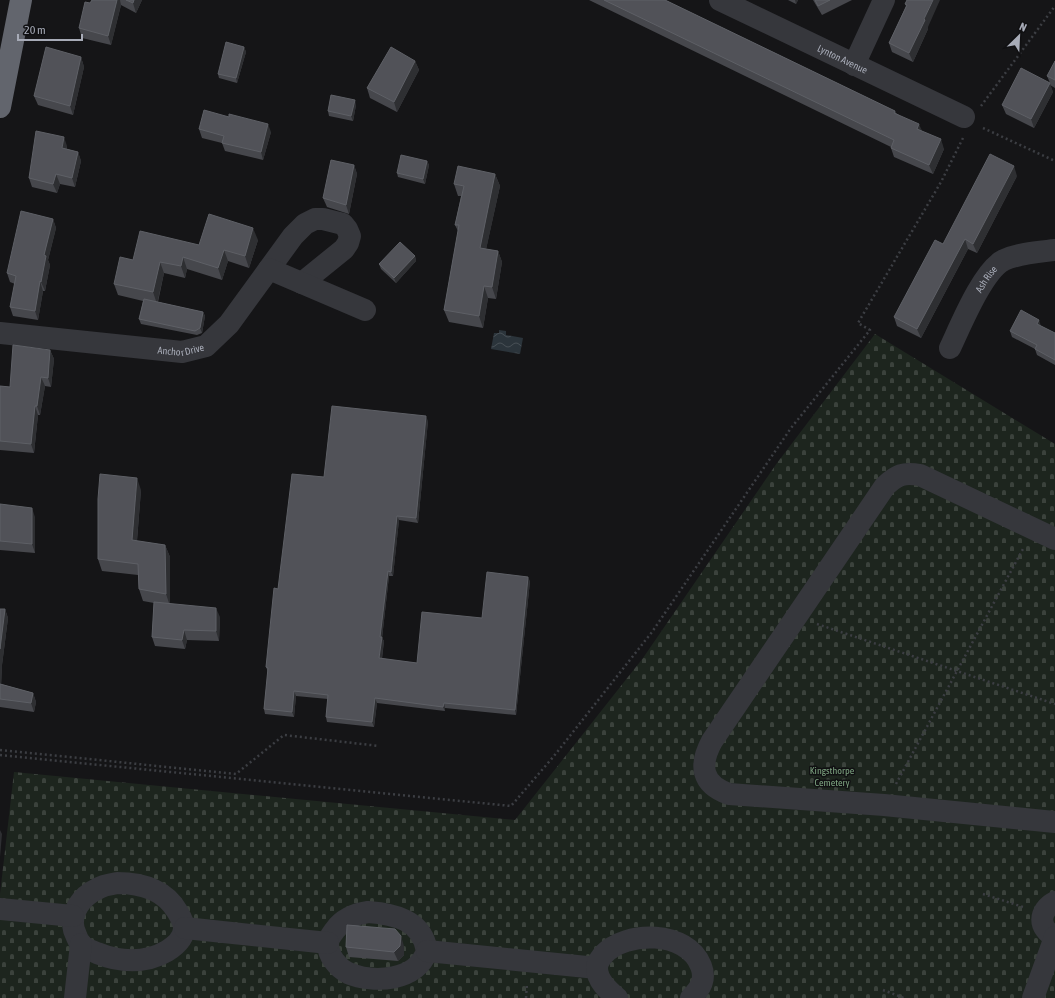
<svg xmlns="http://www.w3.org/2000/svg" width="1055" height="998" viewBox="0 0 1055 998" font-family="'Asap Condensed',sans-serif">
<defs>
<pattern id="cemetery-stones" width="16" height="16" patternUnits="userSpaceOnUse"><rect width="16" height="16" fill="#1d251e"/><path d="M2 7V4a2 2 0 0 1 4 0v3zM10 15v-3a2 2 0 0 1 4 0v3z" fill="#3b423c"/></pattern>
<pattern id="water-waves" width="16" height="10" patternUnits="userSpaceOnUse"><rect width="16" height="10" fill="#2b343b"/><path d="M0 5q4-4 8 0t8 0" fill="none" stroke="#474f55"/></pattern>
</defs>
<rect width="100%" height="100%" fill="#151517"/>
<path fill="url(#cemetery-stones)" d="M875,334L1055,444V998H0V894L14,772L515,820L643,658L777,463Z"/>
<path fill="url(#water-waves)" d="M499,330L506,331V335L523,338L520,354L491,349L494,333H499Z"/>
<g fill="none" stroke-linecap="round" stroke-linejoin="round">
<g stroke="#3c3e43" stroke-width="2.5" stroke-dasharray="2 3" stroke-linecap="butt">
<path d="M981,106L1055,6"/>
<path d="M983,128L1055,161"/>
<path d="M817,624L1055,704"/>
<path d="M0,750L236,774L284,735L379,746"/>
<path d="M0,755L511,806L554,756L652,632L791,428L870,330L858,323L941,182L963,138"/>
<path d="M896,784L1024,547"/>
<path d="M983,894L1023,907"/>
<path d="M883,990L904,998"/>
<path d="M526,998L527,983"/>
</g>
<g stroke="#36373c" stroke-width="22">
<path id="s1" d="M720,0L964,117"/>
<path d="M854,65L884,0"/>
<path d="M269,269L293,236L305,224L315,219H323L343,224L347,229L350,236L348,243L344,249L302,283"/>
<path id="s2" d="M0,333L182,352L206,346L229,324L269,269L365,310"/>
<path id="s3" d="M950,348C960,327 983,270 1004,260C1020,253 1038,252 1055,250"/>
<path d="M1055,539L920,475C903,472 897,475 885,486L712,741C699,765 701,784 729,794L884,805L1055,822"/>
<path d="M117,883C141,883 164,889 177,911C180,916 184,922 184,928C184,938 175,946 167,951C145,964 119,962 97,953C92,951 84,948 81,944C77,940 76,934 74,930C69,913 82,896 97,889C103,885 111,884 117,883Z"/>
<path d="M1055,902C1038,911 1038,928 1055,937"/>
<path d="M0,909L73,916"/>
<path d="M368,912C395,914 422,920 427,951C417,981 374,984 348,973C338,968 328,956 328,944C328,939 332,934 335,930C343,919 354,914 368,912Z"/>
<path d="M185,928L328,943"/>
<path d="M427,951L597,968"/>
<path d="M75,998L81,944"/>
<path d="M617,998C609,991 597,981 597,968C597,963 600,959 603,955C626,930 687,930 701,966C706,979 701,988 691,998"/>
<path d="M1033,998L1055,937"/>
</g>
<path stroke="#62656d" stroke-width="22" d="M0,107L21,0"/>
</g>
<g fill="#46474c">
<path d="M92,0H142L136,13L121,5L111,45L82,38L79,28Z"/>
<path d="M589,0H665L895,111L896,113L922,131L944,149L933,174L894,157L891,148V147Z"/>
<path d="M788,0H798L796,4Z"/>
<path d="M813,0H852L822,15Z"/>
<path d="M907,0L928,27V29L913,62L892,52L889,43L906,6L905,4Z"/>
<path d="M244,47L246,52L237,83L219,78L218,74Z"/>
<path d="M81,57L84,67L73,115L38,105L34,96Z"/>
<path d="M415,61L419,70L397,112L370,98L367,88Z"/>
<path d="M1055,61V88L1050,85L1053,92L1034,128L1006,114L1002,105L1050,83L1047,76Z"/>
<path d="M356,105L353,121L329,116L328,111Z"/>
<path d="M199,129L271,132L263,160L225,151L222,143L202,138Z"/>
<path d="M67,146V149L78,152L81,161L75,187L60,184L57,193L32,187L29,178Z"/>
<path d="M427,161L429,165L425,184L398,177L397,173Z"/>
<path d="M354,165L357,174L349,214L327,207L323,198Z"/>
<path d="M495,174L500,186L486,249L498,251L502,262L496,299L488,298L483,328L449,322L444,310L458,231L455,225L461,196H458L454,184Z"/>
<path d="M1017,176L977,253L968,249L921,338L897,326L894,317L943,244Z"/>
<path d="M53,219L56,228L48,260L50,265L45,291H43L38,320L13,316L10,307L15,284L10,282L7,273Z"/>
<path d="M258,240L249,268L228,261L222,280L187,269L185,278L164,273L158,302L203,312L205,316L202,333L197,335L141,324L139,319L143,301L118,295L114,284L133,260L199,245Z"/>
<path d="M415,256L416,261L396,283L381,269L379,264Z"/>
<path d="M1041,326L1055,333V365L1037,355L1035,349L1012,337L1010,331Z"/>
<path d="M50,350L54,359L51,387L45,386L40,415H38L34,453L0,450V386L10,387Z"/>
<path d="M428,421L418,523L399,520L393,576H389L382,638L384,641L382,659L417,663L482,618L530,581L516,715L445,708V711L377,703L374,727L327,722L326,717L328,699L296,696L294,717L265,714L264,709L268,672L266,667L278,589Z"/>
<path d="M141,490L137,541L165,545L170,557V604L220,617L219,641L187,640L185,649L155,646L152,637L154,603L143,601L139,589L138,575L102,571L98,559Z"/>
<path d="M0,504L35,517V553L0,550Z"/>
<path d="M0,609H5L8,618L2,665L1,684L33,693L36,702L34,712L0,707Z"/>
<path d="M404,946V955L398,961L349,957L346,947Z"/>
</g>
<g fill="#2e2f32">
<path d="M117,0H120L121,5L111,45L108,36Z"/>
<path d="M134,0H142L136,13L133,3Z"/>
<path d="M795,0H798L796,4Z"/>
<path d="M933,0H940L928,27V29L913,62L909,53Z"/>
<path d="M244,47L246,52L237,83L236,78Z"/>
<path d="M81,57L84,67L73,115L70,106Z"/>
<path d="M415,61L419,70L397,112L394,102Z"/>
<path d="M1050,83L1053,92L1034,128L1031,119Z"/>
<path d="M355,100L356,105L353,121L351,116Z"/>
<path d="M268,124L271,132L263,160L261,152Z"/>
<path d="M919,124L923,133L917,129Z"/>
<path d="M64,137L67,146L66,157L62,148Z"/>
<path d="M941,139L944,149L933,174L929,165Z"/>
<path d="M78,152L81,161L75,187L72,178Z"/>
<path d="M427,161L429,165L425,184L423,179Z"/>
<path d="M354,165L357,174L349,214L346,205Z"/>
<path d="M1014,166L1017,176L977,253L973,244Z"/>
<path d="M56,174L60,184L57,193L53,184Z"/>
<path d="M495,174L500,186L484,259L480,248Z"/>
<path d="M53,219L56,228L48,260L50,265L45,291L41,282L44,255Z"/>
<path d="M253,228L258,240L249,268L245,256Z"/>
<path d="M965,239L968,249L921,338L917,329Z"/>
<path d="M224,250L228,261L222,280L218,268Z"/>
<path d="M498,251L502,262L496,299L492,287Z"/>
<path d="M415,256L416,261L396,283L394,278Z"/>
<path d="M183,257L187,269L185,278L181,266Z"/>
<path d="M160,262L164,273L157,304L153,292Z"/>
<path d="M40,281L43,291L38,320L35,311Z"/>
<path d="M484,286L488,298L483,328L479,316Z"/>
<path d="M203,312L205,316L202,333L200,328Z"/>
<path d="M1039,320L1041,326L1039,330L1037,324Z"/>
<path d="M50,350L54,359L51,387L48,378Z"/>
<path d="M41,377L45,386L40,415L37,406Z"/>
<path d="M35,406L38,415L34,453L31,444Z"/>
<path d="M426,416L428,421L418,523L416,518Z"/>
<path d="M137,478L141,490L136,552L132,540Z"/>
<path d="M32,508L35,517V553L32,544Z"/>
<path d="M397,516L399,520L393,576L391,572Z"/>
<path d="M165,545L170,557V606L166,594Z"/>
<path d="M388,571L389,576L382,638L384,641L381,663L379,658L380,637Z"/>
<path d="M528,577L530,581L516,715L515,710Z"/>
<path d="M216,608L220,617L219,641L216,631Z"/>
<path d="M5,609L8,618L2,665L1,692L0,690V649Z"/>
<path d="M184,630L187,640L185,649L182,640Z"/>
<path d="M294,691L296,696L294,717L292,712Z"/>
<path d="M33,693L36,702L34,712L31,703Z"/>
<path d="M375,698L377,703L374,727L372,722Z"/>
<path d="M444,703L445,708V711L443,707Z"/>
<path d="M0,830L2,834L0,857Z"/>
<path d="M401,936L404,946V955L398,961L394,952Z"/>
</g>
<g fill="#515258" stroke="#5e6066">
<path d="M92,0H117L108,36L79,28L85,2L90,3Z"/>
<path d="M126,0H134L133,3Z"/>
<path d="M604,0H665L895,111L894,113L919,124L917,129L941,139L929,165L891,148L894,140Z"/>
<path d="M815,0H830L818,6Z"/>
<path d="M907,0H933L924,19L925,20L909,53L889,43L907,5L905,4Z"/>
<path d="M226,42L244,47L236,78L218,74Z"/>
<path d="M46,47L81,57L70,106L34,96Z"/>
<path d="M391,47L415,61L394,102L367,88Z"/>
<path d="M1055,61V80L1047,76Z"/>
<path d="M1021,68L1050,83L1031,119L1002,105Z"/>
<path d="M331,95L355,100L351,116L328,111Z"/>
<path d="M204,110L229,117V114L268,124L261,152L222,143L224,136L199,129Z"/>
<path d="M36,131L64,137L62,148L78,152L72,178L56,174L53,184L29,178Z"/>
<path d="M990,154L1014,166L973,244L965,239L917,329L894,317L935,240L943,244Z"/>
<path d="M401,155L427,161L423,179L397,173Z"/>
<path d="M331,160L354,165L346,205L323,198Z"/>
<path d="M458,166L495,174L480,248L498,251L492,287L484,286L479,316L444,310L459,225H455L464,186L454,184Z"/>
<path d="M21,211L53,219L44,255L46,256L41,282L40,281L35,311L10,307L16,276L7,273Z"/>
<path d="M209,214L253,228L245,256L224,250L218,268L183,257L181,266L160,262L153,292L114,284L120,257L133,260L140,231L199,245Z"/>
<path d="M400,242L415,256L394,278L379,264Z"/>
<path d="M144,299L203,312L200,328L195,331L139,319Z"/>
<path d="M1021,310L1039,320L1037,324L1055,333V360L1035,349L1037,345L1010,331Z"/>
<path d="M13,345L50,350L48,378L41,377L37,406H35L31,444L0,441V386L10,387Z"/>
<path d="M332,406L426,416L416,518L397,516L391,572L388,571L380,637H382L379,658L417,663L422,612L482,618L487,572L528,577L515,710L444,703L443,707L375,698L372,722L326,717L328,695L294,691L292,712L264,709L268,668L266,667L274,588L278,589L292,474L324,477Z"/>
<path d="M100,474L137,478L132,540L165,545L166,594L139,589L138,564L98,559V499Z"/>
<path d="M0,504L32,508V544L0,541Z"/>
<path d="M154,602L216,608V631L184,630L182,640L152,637Z"/>
<path d="M0,609H5L0,649Z"/>
<path d="M0,684L33,693L31,703L0,699Z"/>
<path d="M347,925L395,929L401,936L400,946L394,952L346,947Z"/>
</g>
<g text-anchor="middle" dominant-baseline="central" stroke-width="3" stroke-linejoin="round" paint-order="stroke">
<g font-size="10" fill="#a7abb7" stroke="#101012">
<text stroke="none"><textPath href="#s1" startOffset="136">Lynton Avenue</textPath></text>
<text stroke="none"><textPath href="#s3" startOffset="78">Ash Rise</textPath></text>
<text stroke="none"><textPath href="#s2" startOffset="182">Anchor Drive</textPath></text>
</g>
<g font-size="10" fill="#7da380" stroke="#101012">
<text x="832" y="770">Kingsthorpe<tspan x="832" dy="12">Cemetery</tspan></text>
</g>
</g>
<g transform="translate(1019 36) rotate(24)" stroke="#101012" stroke-width="3" paint-order="stroke">
<path d="M0-3L7 15L0 10L-7 15Z" fill="#a7abb7"/>
<text y="-6" font-size="11" font-weight="bold" text-anchor="middle" fill="#a7abb7">N</text>
</g>
<path d="M18 34v6h64v-6" fill="none" stroke="#a7abb7" stroke-width="2"/>
<text x="24" y="34" font-size="12" fill="#a7abb7" stroke="#101012" stroke-width="3" paint-order="stroke">20 m</text>
</svg>
